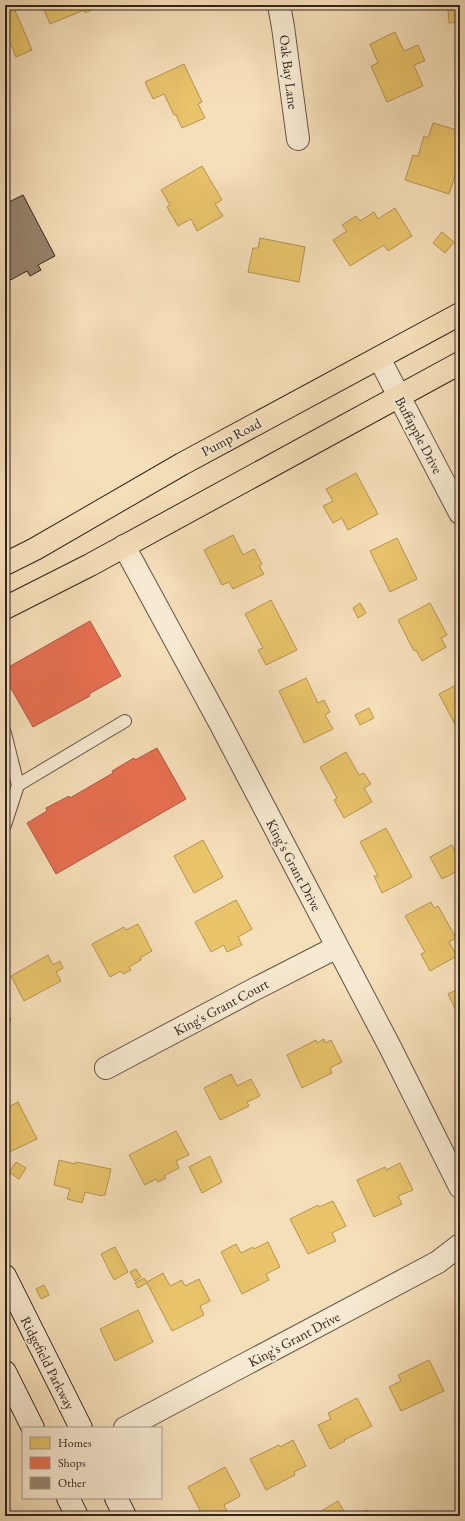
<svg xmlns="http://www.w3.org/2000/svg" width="465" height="1521" viewBox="0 0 465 1521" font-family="'EB Garamond',serif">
<rect width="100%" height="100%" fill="#f5dfb9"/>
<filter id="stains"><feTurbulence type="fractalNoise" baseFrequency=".005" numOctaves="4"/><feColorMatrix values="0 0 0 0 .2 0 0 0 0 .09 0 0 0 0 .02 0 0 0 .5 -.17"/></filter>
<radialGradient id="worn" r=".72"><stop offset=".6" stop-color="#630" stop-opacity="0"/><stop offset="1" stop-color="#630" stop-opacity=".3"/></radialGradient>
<g fill="#e9c46a" stroke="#b29453">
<path d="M42,5H100V6L85,13L84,10L50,24Z"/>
<path d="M14,8L32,50L16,57L11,44L5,47V12Z"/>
<path d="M448,10H456L457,22L449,23Z"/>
<path d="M395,32L404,51L418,45L425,61L414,65L423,86L387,102L371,66L378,63L370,44Z"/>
<path d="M184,64L202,102L198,104L205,118L182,128L176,115H174L164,94L153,99L145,82Z"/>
<path d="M433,123L460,131V168L458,167L449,194L405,180L413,155L418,156L424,136L428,138Z"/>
<path d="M202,166L222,200L215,204L223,216L197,231L191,219L178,226L167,207L170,205L161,190Z"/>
<path d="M395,208L412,236L388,251L384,245L350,266L333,240L347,231L342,225L356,216L360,221L374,212L378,219Z"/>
<path d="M442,232L454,242L445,253L433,243Z"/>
<path d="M260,238L305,247L299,282L248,272L253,248H258Z"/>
<path d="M356,473L378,514L348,530L342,518L333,523L323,506L333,501L326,489Z"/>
<path d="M233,535L243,555L254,549L262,564L259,566L264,574L233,589L229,582L222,585L204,550Z"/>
<path d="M397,538L417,579L390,592L370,551Z"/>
<path d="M271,600L297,650L266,665L258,650L263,648L245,614Z"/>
<path d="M360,603L366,613L358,618L353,608Z"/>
<path d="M430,603L447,635L441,638L446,647L422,661L416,650L414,651L398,620Z"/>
<path d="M306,678L318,703L324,700L330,712L325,715L333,729L304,743L279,691Z"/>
<path d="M460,683V731L459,732L439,694Z"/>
<path d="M369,708L374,718L360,725L355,715Z"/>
<path d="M346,752L359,775L364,773L371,784L364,788L372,802L344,818L334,800L337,798L320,767Z"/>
<path d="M386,828L412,877L382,893L374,876H378L360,842Z"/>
<path d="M203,840L223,877L194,893L174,856Z"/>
<path d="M452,845L460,861V870L442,879L430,857Z"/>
<path d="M236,900L252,929L238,937L242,945L227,952L224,945L211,952L195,922Z"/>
<path d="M431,902L434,908L438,906L456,938L449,942L457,956L430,971L421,954L425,952L405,916Z"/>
<path d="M138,924L152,951L140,958L141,960L129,967L131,970L123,974L121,971L110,977L92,944L124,927L126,930Z"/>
<path d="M48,955L53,965L60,961L63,968L56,972L61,981L24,1001L11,976Z"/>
<path d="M460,988V1019L448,994Z"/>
<path d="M5,1017L11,1018L5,1045Z"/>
<path d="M324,1039L325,1043L331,1040L342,1062L330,1068L332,1073L302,1088L287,1055L316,1040L317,1043Z"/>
<path d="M231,1074L237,1086L251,1079L260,1096L247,1102L249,1106L220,1120L204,1088Z"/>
<path d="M18,1102L37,1139L7,1153L5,1149V1109Z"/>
<path d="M176,1131L189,1155L176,1161L179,1168L164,1176L166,1178L158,1182L156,1179L145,1185L129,1155Z"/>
<path d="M210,1156L222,1182L202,1193L189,1167Z"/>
<path d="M59,1160L75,1164L76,1162L111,1169L105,1195H103L102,1196L85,1192L82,1203L67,1199L70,1189L54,1185Z"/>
<path d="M16,1162L26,1168L19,1179L9,1172Z"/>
<path d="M400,1163L413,1190L398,1196L402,1204L374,1217L357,1180L385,1167L386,1170Z"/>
<path d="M333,1201L346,1226L332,1233L336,1241L308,1254L290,1219L318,1205L319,1207Z"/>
<path d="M268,1242L280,1267L266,1274L269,1280L242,1294L221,1252L236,1244L241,1253L253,1247L254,1249Z"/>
<path d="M115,1247L128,1272L114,1280L101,1254Z"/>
<path d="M136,1269L141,1277L135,1281L130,1272Z"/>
<path d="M163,1273L170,1286L182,1280L185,1286L199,1279L210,1301L200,1306L204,1315L172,1331L147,1283L138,1288L135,1283L144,1278L147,1282Z"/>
<path d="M44,1285L49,1295L41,1299L36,1289Z"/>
<path d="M138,1310L153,1342L115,1361L100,1329Z"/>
<path d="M429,1360L444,1391L401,1411L389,1387L401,1381L398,1375Z"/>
<path d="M357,1398L372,1426L344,1440L345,1441L330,1449L318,1425L331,1419L328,1413Z"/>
<path d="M293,1440L306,1466L294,1472L295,1475L266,1490L250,1459L279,1445L280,1447Z"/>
<path d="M225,1467L240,1495L239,1497L224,1505L228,1513L222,1516H203L188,1487Z"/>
<path d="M338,1501L347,1516H313Z"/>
<path d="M367,1510L371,1516H359L358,1515Z"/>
</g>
<g fill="#e76f51" stroke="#b05841">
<path d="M90,621L121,676L89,694L90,696L33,727L5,678V669Z"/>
<path d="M157,748L186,799L56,874L27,823L47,811L46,808L69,796L70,798L113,773L112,771L134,758L135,760Z"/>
</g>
<path fill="#97856e" stroke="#31241d" d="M23,195L55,256L38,265L41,270L30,276L27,271L5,283V204Z"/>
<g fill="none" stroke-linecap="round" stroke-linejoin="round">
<g stroke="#625344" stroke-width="14">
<g id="service">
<path d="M5,733L18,785L5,825"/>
<path d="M18,785L125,721"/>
</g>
</g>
<g stroke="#625344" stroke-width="24">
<g id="minor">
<path d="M279,5L283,27L298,139"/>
<path d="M379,358L460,513"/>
<path d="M124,546L220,723L390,1047L460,1187"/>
<path d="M106,1068L253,990L337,947"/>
<path d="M125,1428L438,1262L460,1245"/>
</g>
</g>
<g stroke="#31241d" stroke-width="24">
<g id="secondary">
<path d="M5,1276L81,1428"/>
<path d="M5,1372L33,1428"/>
<path d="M68,1498L77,1516"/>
<path d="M116,1498L125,1516"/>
</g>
</g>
<g stroke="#31241d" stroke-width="24">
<g id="primary">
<path d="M5,564L35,549L182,464L460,314"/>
<path d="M5,608L90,565L460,363"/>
</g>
</g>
<use href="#service" stroke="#f8ead2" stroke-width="12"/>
<use href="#minor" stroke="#f8ead2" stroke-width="22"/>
<use href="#secondary" stroke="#f8ead2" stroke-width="22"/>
<use href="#primary" stroke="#f5dfb9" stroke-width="22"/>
</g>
<g text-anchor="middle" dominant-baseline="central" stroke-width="4" stroke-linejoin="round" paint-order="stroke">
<g font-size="14" fill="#31241d" stroke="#f8ead2">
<text transform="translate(289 72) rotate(83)">Oak Bay Lane</text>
<text transform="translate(419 435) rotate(62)">Buffapple Drive</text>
<text transform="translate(231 437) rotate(-28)">Pump Road</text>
<text transform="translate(294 865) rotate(62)">King's Grant Drive</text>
<text transform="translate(221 1007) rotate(-28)">King's Grant Court</text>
<text transform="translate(294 1339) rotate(-28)">King's Grant Drive</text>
<text transform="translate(48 1363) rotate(63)">Ridgefield Parkway</text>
</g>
</g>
<rect width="465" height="1521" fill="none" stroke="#f5dfb9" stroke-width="20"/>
<rect x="6" y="6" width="453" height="1509" fill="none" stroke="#31241d" stroke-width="2"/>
<rect x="10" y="10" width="445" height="1501" fill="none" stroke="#31241d"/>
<rect x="22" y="1427" width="140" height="72" fill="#f8ead2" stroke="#a89b8a"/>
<rect x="30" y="1437" width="20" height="12" fill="#e9c46a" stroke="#a89b8a"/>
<text x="58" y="1447" font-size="12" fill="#31241d">Homes</text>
<rect x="30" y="1457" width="20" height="12" fill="#e76f51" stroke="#a89b8a"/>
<text x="58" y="1467" font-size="12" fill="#31241d">Shops</text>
<rect x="30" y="1477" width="20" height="12" fill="#97856e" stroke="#a89b8a"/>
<text x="58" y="1487" font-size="12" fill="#31241d">Other</text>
<rect width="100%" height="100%" filter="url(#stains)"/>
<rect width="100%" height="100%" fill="url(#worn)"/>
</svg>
